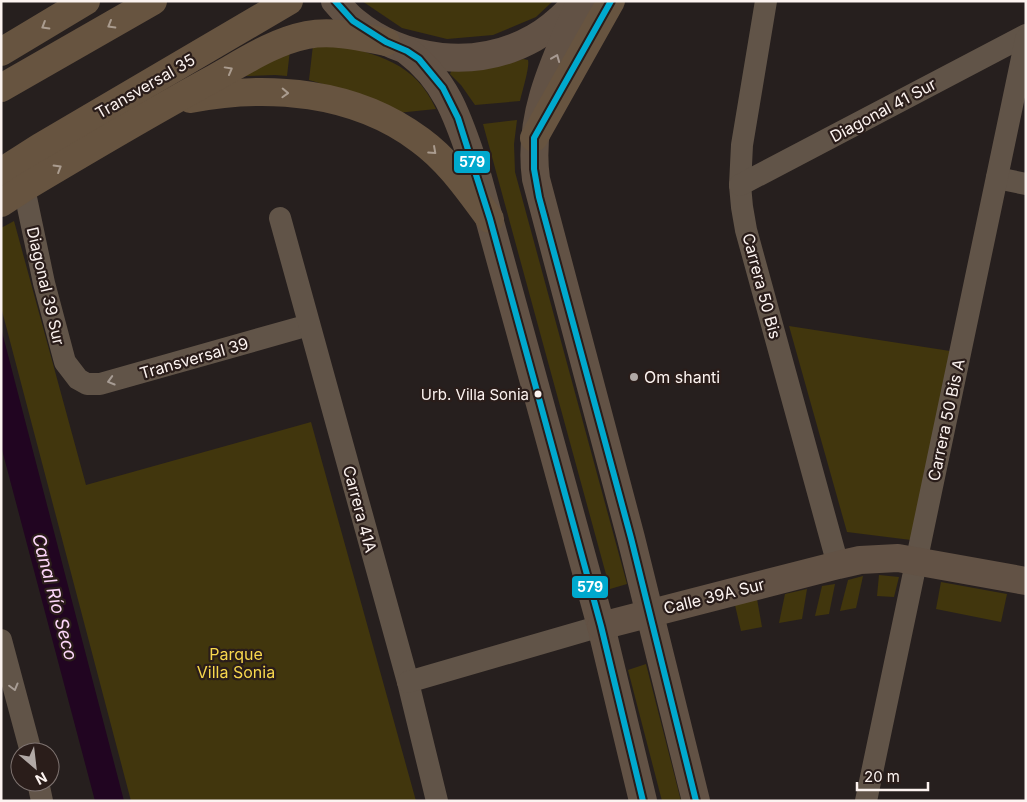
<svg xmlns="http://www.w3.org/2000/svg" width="1027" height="802" viewBox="0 0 1027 802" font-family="Inter,sans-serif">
<rect width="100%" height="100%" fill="#261f1e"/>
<g fill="#41360d">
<path d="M362,1H553L536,17L493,35L447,39L402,28Z"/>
<path d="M332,43C378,55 415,62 436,109L397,113L350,92L309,80L313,45Z"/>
<path d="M290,50L287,76L275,75L247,76L243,74Z"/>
<path d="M523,59L528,60C530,66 522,92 520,101L475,105L461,85L450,74L452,69C476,68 500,68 523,59Z"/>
<path d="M517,120L514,144L515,172L627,584L610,589L483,124Z"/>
<path d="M14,221L86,485L311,422L416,801H131L1,307V228Z"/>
<path d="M789,326L950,351L911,540L847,532Z"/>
<path d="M879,575L899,577L894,597L877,596Z"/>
<path d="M863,576L856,608L840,611L848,580Z"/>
<path d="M941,582L1007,594L1001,622L936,609Z"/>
<path d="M835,584L829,614L815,616L822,586Z"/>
<path d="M807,589L802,619L779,623L785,594Z"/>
<path d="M757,599L762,627L741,631L735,605Z"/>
<path d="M646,664L681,801H662L628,670Z"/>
</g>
<path fill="#210521" d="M1,328L124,801H95L1,446Z"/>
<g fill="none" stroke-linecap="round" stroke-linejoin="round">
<g stroke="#615448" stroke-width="22">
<path d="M766,1L742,145L740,185L742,207L746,230L838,565"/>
<path d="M997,178L1026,184"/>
<path d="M740,185L1026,35"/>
<path d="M24,188L44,283L65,362L78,379L87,384H100L309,325"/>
<path d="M280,218L408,682L437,801"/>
<path d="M1,640L31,752"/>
<path d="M408,682L601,626"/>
<path d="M38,782L42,801"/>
<path d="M866,801L1026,39"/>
</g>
<g stroke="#625245" stroke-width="28">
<path d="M335,1C341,8 347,15 354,21C404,62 477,70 534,38C550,29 563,17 575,4"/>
<path d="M581,1C556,58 527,115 536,179L631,538L696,801"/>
<path d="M407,51C449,82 460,125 476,171L601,626L643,801"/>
<path d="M601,626L838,565L860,560L898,558L1026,581"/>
</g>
<g stroke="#675440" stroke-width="28">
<path d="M1,52L86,1"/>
<path d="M1,88L153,1"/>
<path d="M190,99C268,84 355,91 420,140C449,161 469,191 490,219"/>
<path d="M534,138L611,1"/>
<path d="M1,172L40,147L289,1"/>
<path d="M1,203L24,188C86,151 148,114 211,80C242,63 272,42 307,35C333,30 361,37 386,42"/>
</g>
<g stroke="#2a1d1a" stroke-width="10">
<g id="bus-1">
<path d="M335,1L353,21L386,42L407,51L419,59L443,88L458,118L490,219L601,626L643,801"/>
<path d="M611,1L534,138V169L539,197L631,538L696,801"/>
</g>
</g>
<use href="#bus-1" stroke="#00a9ce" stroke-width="6"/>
</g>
<defs><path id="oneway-chevron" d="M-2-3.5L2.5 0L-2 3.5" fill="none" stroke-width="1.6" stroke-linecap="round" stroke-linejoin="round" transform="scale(1.25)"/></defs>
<g stroke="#aa9c8f">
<use href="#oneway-chevron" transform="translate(111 25) rotate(150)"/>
<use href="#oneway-chevron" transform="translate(45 26) rotate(149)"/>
<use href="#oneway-chevron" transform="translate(229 70) rotate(-29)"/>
<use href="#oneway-chevron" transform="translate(285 93) rotate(2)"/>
<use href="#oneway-chevron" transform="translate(433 151) rotate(42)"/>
<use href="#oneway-chevron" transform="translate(58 168) rotate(-31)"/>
</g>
<use stroke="#a79a92" href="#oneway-chevron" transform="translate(556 58) rotate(-68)"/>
<g stroke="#a79c94">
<use href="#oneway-chevron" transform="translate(111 381) rotate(164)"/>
<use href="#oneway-chevron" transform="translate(14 687) rotate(75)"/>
</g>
<circle fill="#b1a9a6" stroke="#2a1d1a" stroke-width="2" cx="634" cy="377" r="5"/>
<circle fill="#fcf3f0" stroke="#2a1d1a" stroke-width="2" cx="538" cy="394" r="4.5"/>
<g text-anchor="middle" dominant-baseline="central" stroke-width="4.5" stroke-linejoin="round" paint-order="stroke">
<g font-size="15" fill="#fcf3f0" stroke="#2a1d1a" text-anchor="end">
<text x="529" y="394">Urb. Villa Sonia</text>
</g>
<g font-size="16" fill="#fcf3f0" stroke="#2a1d1a">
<text transform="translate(145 86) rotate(-30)">Transversal 35</text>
<text transform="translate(883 110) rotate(-28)">Diagonal 41 Sur</text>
<text transform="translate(46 286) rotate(77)">Diagonal 39 Sur</text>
<text transform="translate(762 286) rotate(75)">Carrera 50 Bis</text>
<text transform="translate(194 358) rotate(-16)">Transversal 39</text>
<text transform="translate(946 420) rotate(-78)">Carrera 50 Bis A</text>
<text transform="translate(360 509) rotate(75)">Carrera 41A</text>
<text transform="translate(714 596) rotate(-14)">Calle 39A Sur</text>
</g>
<g font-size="16" fill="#fcf3f0" stroke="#2a1d1a" text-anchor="start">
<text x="644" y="377">Om shanti</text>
</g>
<g font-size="16" fill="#f8d74d" stroke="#2a1d1a">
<text x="236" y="654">Parque<tspan x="236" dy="18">Villa Sonia</tspan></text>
</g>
<g font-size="18" font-style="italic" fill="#fcd6f9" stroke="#2a1d1a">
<text transform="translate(55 597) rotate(75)">Canal Río Seco</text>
</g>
</g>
<g stroke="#2a1d1a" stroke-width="2">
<rect x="453" y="150" width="38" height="24" rx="5" fill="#00a9ce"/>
<rect x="571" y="575" width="38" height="24" rx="5" fill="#00a9ce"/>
</g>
<g font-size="14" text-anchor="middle" font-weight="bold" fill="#fff">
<text x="472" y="167">579</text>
<text x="590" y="592">579</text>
</g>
<rect width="1027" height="802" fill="none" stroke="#fcf3f0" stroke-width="5"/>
<g transform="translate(35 767) rotate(152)"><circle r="24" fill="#2a1d1a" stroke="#7e7370"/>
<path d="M0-4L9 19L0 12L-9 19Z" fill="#b1a9a6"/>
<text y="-8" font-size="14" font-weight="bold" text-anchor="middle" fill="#fcf3f0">N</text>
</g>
<path d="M857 782v8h71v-8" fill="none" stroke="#fcf3f0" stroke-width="2.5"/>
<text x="864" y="782" font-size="15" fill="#fcf3f0" stroke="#2a1d1a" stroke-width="4" paint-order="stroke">20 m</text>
</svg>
